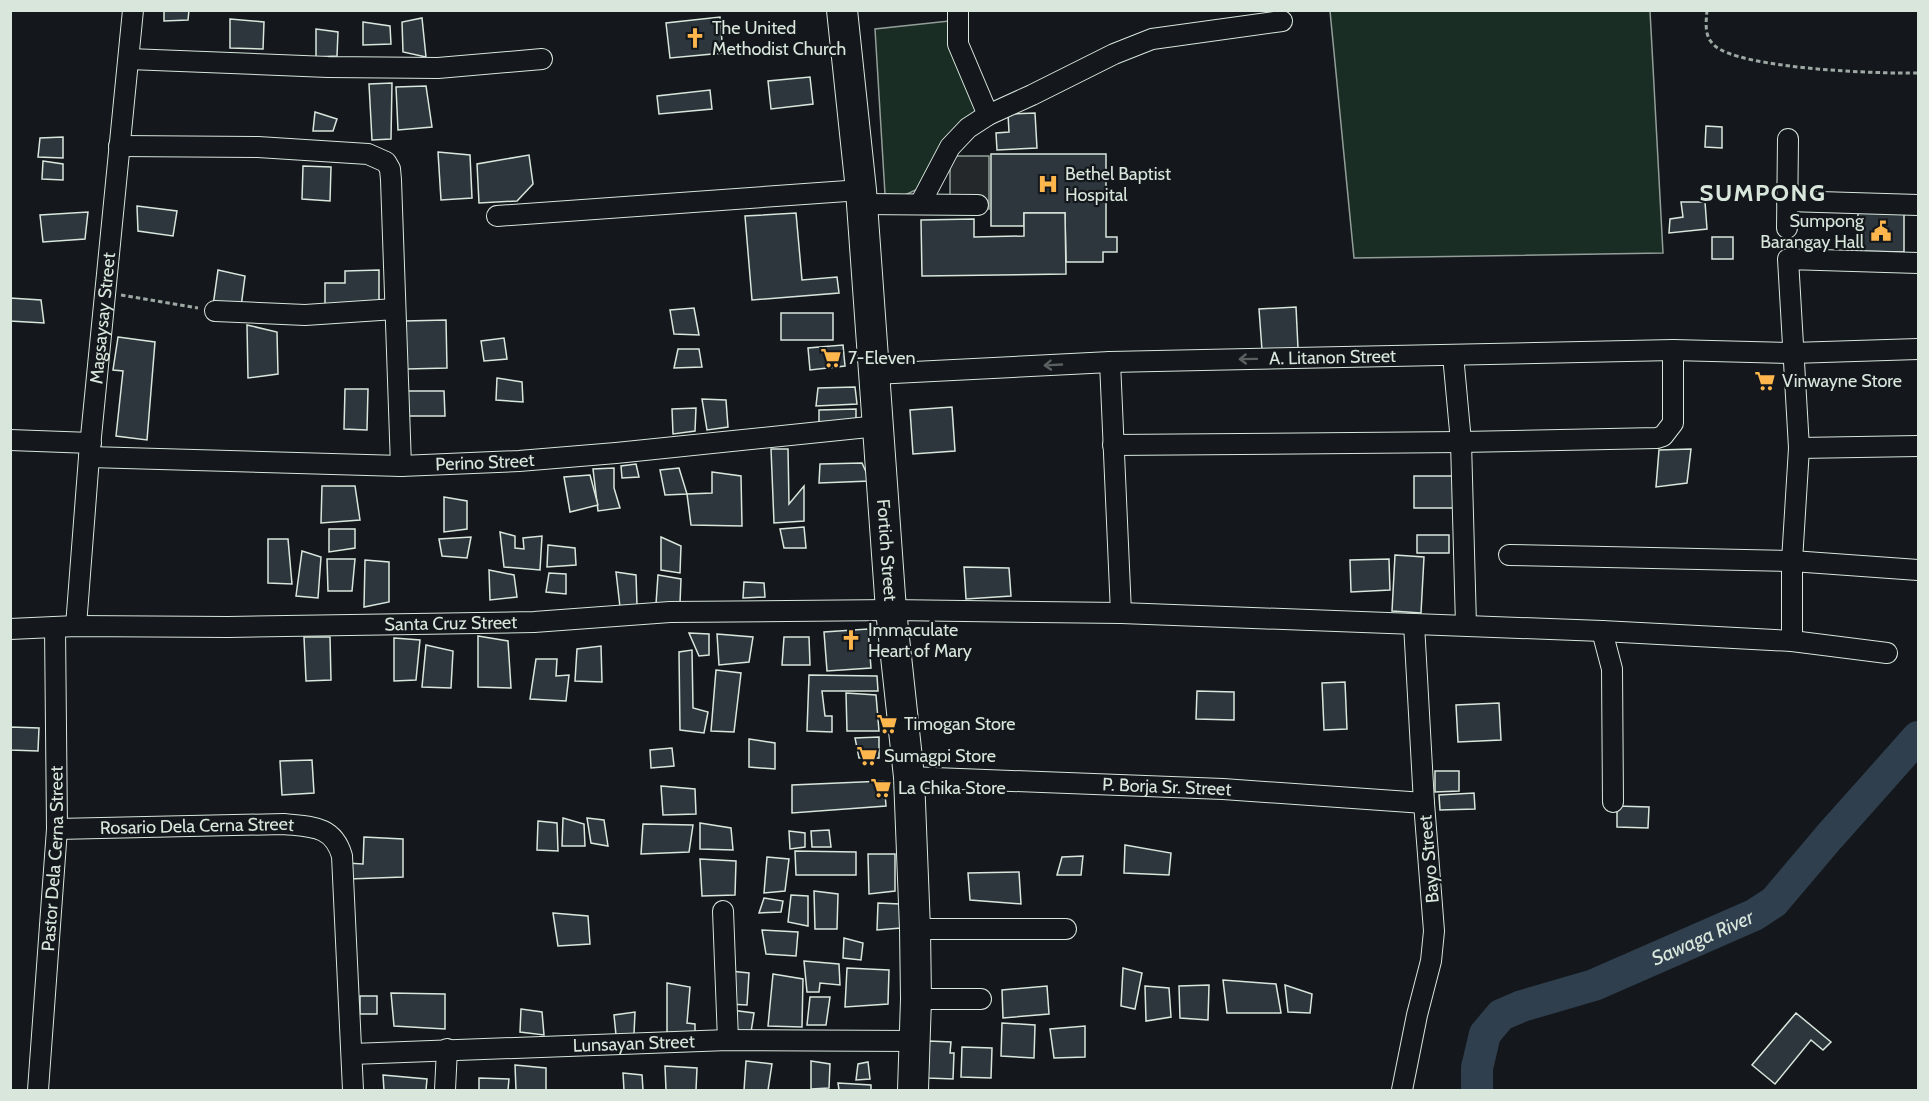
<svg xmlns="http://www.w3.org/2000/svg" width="1929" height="1101" viewBox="0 0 1929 1101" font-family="Cabin,sans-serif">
<rect width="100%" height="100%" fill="#14181c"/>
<g fill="#1a2d24" stroke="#939e99" stroke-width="1.5">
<path d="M1330,11H1650L1663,253L1354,258Z"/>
<path d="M949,21L982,110L920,188L905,195L885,194L875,29Z"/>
</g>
<rect fill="#24282b" stroke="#939e99" stroke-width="1.5" x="950" y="156" width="39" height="53"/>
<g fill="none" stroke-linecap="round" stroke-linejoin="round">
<path stroke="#2f3f4d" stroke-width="32" id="s1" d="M1477,1090V1068L1485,1034L1501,1015L1522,1006L1594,985L1754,915L1774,902L1829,837L1918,737"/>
</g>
<g fill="#2c363c" stroke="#d8e6dc" stroke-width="1.5">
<path d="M164,10H189L188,20L164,21Z"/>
<path d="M720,17L723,53L670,58L666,23Z"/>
<path d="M422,18L426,57L403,52L402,22Z"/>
<path d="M230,19L264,22L263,49L230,48Z"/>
<path d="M363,22L390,26L391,44L363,45Z"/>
<path d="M316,29L338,32L337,56L316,57Z"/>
<path d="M810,77L813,104L771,109L768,81Z"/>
<path d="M392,83L391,139L372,140L369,84Z"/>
<path d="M426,86L432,127L398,130L396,87Z"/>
<path d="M710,90L712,109L659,114L657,96Z"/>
<path d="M315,112L337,119L333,131H313Z"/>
<path d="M1035,113L1037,148L997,150L996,133L1009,132L1008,114Z"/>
<path d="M1706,126L1722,127V148L1705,147Z"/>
<path d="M63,137V158L38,157L40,138Z"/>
<path d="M438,152L470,155L472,198L441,200Z"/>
<path d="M991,154H1106V237H1117V252H1103V262H1066L1065,213H1024V226H991Z"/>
<path d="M529,155L533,184L517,201L479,203L477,164Z"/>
<path d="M43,161L63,164V180L42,179Z"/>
<path d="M303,166L331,167L330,201L302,199Z"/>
<path d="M1681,202H1705L1707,229L1669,233L1670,219L1683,217Z"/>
<path d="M137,206L177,211L173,236L138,231Z"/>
<path d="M1858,211H1904V252L1858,251Z"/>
<path d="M88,212L85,239L43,242L40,215Z"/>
<path d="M796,213L802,280L837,277L839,293L752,300L745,216Z"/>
<path d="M1024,213H1065L1066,274L922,276L921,220L974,219V237L1024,236Z"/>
<rect x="1712" y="237" width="21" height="22"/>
<path d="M218,270L245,276L241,307L213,306Z"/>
<path d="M379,270V304L325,305V283H345V271Z"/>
<path d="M10,298L41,300L44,323L10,321Z"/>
<path d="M1296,307L1298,348L1262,350L1259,309Z"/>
<path d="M694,308L699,335L674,334L670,310Z"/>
<rect x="781" y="313" width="52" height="27"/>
<path d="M446,320L447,368L407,369L405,321Z"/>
<path d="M247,325L277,332L278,374L248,378Z"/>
<path d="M118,337L155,342L147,440L116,436L123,371L113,370Z"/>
<path d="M504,338L507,359L484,361L481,341Z"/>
<path d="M843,345L845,366L810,370L808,348Z"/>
<path d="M678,349H699L702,367L674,368Z"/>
<path d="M497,378L522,382L523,402L496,400Z"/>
<path d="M855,387L857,404L816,406L818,388Z"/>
<path d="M345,389H368L367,430L344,429Z"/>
<path d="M403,391H444L445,416H404Z"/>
<path d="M702,399L726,400L728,427L707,430Z"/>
<path d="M952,407L955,451L913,454L910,410Z"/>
<path d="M696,408L695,431L673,434L672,409Z"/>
<path d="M856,409V421L819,424V410Z"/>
<path d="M771,449H788L789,504L804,486V521L774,523Z"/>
<path d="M1691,449L1687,483L1656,487L1659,450Z"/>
<path d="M862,463L870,481L819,483L820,464Z"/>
<path d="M636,464L639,477L622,478L621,466Z"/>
<path d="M614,468V488L620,508L598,511L593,469Z"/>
<path d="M679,468L687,494L665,495L660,470Z"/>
<path d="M712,472L741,476L742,526L691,525L687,494L712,493Z"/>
<path d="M590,475L598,505L570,512L564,477Z"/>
<path d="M1414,476H1457L1456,508H1414Z"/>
<path d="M322,486H355L360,520L321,523Z"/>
<path d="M444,497L467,501V529L444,532Z"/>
<path d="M804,527L806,548H784L780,529Z"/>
<path d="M329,529H355V548L329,552Z"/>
<path d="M500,532L515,536V548L524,549L523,538L542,536L540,570L504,567Z"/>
<rect x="1417" y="535" width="32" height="18"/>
<path d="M471,537L467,558L442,556L439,539Z"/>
<path d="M661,537L681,546L680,573L661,570Z"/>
<path d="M268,539H288L292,584L268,583Z"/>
<path d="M548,545L575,548L576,565L547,567Z"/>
<path d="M302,551L321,557L318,598L296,596Z"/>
<path d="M1395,555L1424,557L1421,613L1392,611Z"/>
<path d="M327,559H355L352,591H328Z"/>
<path d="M1389,559L1390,590L1351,592L1350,560Z"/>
<path d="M365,560L389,562V602L364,607Z"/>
<path d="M964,567L1009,568L1011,596L966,599Z"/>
<path d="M489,570L514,575L517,597L490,600Z"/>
<path d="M616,572L636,575L637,605L620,607Z"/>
<path d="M549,573L566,574V594L546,592Z"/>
<path d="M658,575L681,579L680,603L656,604Z"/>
<path d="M744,582L764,583L765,597L743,598Z"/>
<path d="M868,629L871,668L827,671L824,632Z"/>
<path d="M689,633L709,634V655L699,656Z"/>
<path d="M717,634L753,637L749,662L719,665Z"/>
<path d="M478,636L508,641L511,688L478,687Z"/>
<path d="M304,637H330L331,680L306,681Z"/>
<path d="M784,637H809L810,665H782Z"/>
<path d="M394,638L420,640L416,680L394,681Z"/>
<path d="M426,645L453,651L451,688L422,687Z"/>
<path d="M601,646L602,682L575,681L577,649Z"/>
<path d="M692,650L693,708L708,712L704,733L680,730L679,652Z"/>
<path d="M536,659H557L556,676L569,675L566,701L530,699Z"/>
<path d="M716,670L741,673L734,732L711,731Z"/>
<path d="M809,675L877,676L878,691H822L825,716H832V732L807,731Z"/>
<path d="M1345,682L1347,729L1324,730L1322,683Z"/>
<path d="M1197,691L1234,692V720L1196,719Z"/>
<path d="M846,693L876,695L879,731H847Z"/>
<path d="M1499,703L1501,740L1458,742L1456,705Z"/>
<path d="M10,727L39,728L38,751L10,750Z"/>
<path d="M879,737V758H859L855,738Z"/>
<path d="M749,739L775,743V769L749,767Z"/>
<path d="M672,748L674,766L651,768L650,750Z"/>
<path d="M312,760L314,793L282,795L280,761Z"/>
<path d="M1435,771H1459V791L1435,792Z"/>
<path d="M884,781L886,806L792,813V785Z"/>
<path d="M661,786L695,789L696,814L663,815Z"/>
<path d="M1474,793L1475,809L1440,810L1439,795Z"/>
<path d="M1617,806L1649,807L1648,828L1617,827Z"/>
<path d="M563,818L584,824L585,846H562Z"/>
<path d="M587,818L604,820L608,846L591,843Z"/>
<path d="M538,821L557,823L558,851L537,850Z"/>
<path d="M700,823L731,828L733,850L700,849Z"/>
<path d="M643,824L693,825L689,852L641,854Z"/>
<path d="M829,830L831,847H812L811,831Z"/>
<path d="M789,831L805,833V847L790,849Z"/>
<path d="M364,837L403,839V877L349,879L347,863L363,864Z"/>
<path d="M1125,845L1171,853L1169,875L1124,873Z"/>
<path d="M795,851L856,852V875H796Z"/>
<path d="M868,854H895V891L869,894Z"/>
<path d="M1083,856L1081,875H1057L1062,857Z"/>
<path d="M767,857L789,859L785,891L764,893Z"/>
<path d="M700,859L736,861L735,895L702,896Z"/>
<path d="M1019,872L1021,904L970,900L968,873Z"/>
<path d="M814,891L838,894L837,929H815Z"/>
<path d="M791,895L808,896V926L788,922Z"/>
<path d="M764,898L783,901L781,912L759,913Z"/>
<path d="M878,903L900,904L901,928L877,930Z"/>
<path d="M553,913L588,916L590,944L558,946Z"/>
<path d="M762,930L798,932L796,956L766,954Z"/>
<path d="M844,938L863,943L861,960L843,958Z"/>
<path d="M804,961L839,964L840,985L820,983L819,992H807Z"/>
<path d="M847,968L889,970L888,1004L845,1007Z"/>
<path d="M1123,968L1142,973L1135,1009L1121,1006Z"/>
<path d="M730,971L749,973L747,1005L728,1004Z"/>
<path d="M773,974L803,979L802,1027L768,1026Z"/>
<path d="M1223,980L1276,984L1281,1013H1227Z"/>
<path d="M667,983L690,987L687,1023L695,1024V1036H667Z"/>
<path d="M1209,985L1208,1020L1180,1018L1179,986Z"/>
<path d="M1285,985L1312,994L1310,1013L1288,1012Z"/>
<path d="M1047,986L1049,1014L1003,1018L1002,990Z"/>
<path d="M1145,986L1169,988L1171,1017L1146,1021Z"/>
<path d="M391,993L445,994V1029L394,1026Z"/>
<rect x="360" y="996" width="17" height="18"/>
<path d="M810,997H830L826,1025H807Z"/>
<path d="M521,1009L542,1012L544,1035L520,1032Z"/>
<path d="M731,1010L754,1013L751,1032H728Z"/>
<path d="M635,1012L634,1034L616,1035L614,1015Z"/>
<path d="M1796,1013L1831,1042L1823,1050L1811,1040L1775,1084L1752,1065Z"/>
<path d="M1002,1023L1035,1025L1034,1058L1001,1056Z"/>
<path d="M1085,1026V1057L1054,1058L1050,1029Z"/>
<path d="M929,1041L951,1042L950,1053H954L953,1079L928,1078Z"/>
<path d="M962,1047L992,1048L991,1078L961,1077Z"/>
<path d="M746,1061L772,1064L768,1090H744Z"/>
<path d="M811,1061L830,1064L829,1088L811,1089Z"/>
<path d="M868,1062L870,1079L856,1080L858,1064Z"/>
<path d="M515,1065L546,1068V1090H516Z"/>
<path d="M665,1066L697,1068L696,1090H666Z"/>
<path d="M623,1073L642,1075L643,1090H624Z"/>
<path d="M383,1075L427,1079L426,1090H384Z"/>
<path d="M479,1078L509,1079L508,1090H479Z"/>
<path d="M838,1083L871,1085V1090H839Z"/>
</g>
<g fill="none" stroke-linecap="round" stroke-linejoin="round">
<g stroke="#d8e6dc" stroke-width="22">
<g id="minor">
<path d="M958,10V44L988,115"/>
<path d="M129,59L328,67L438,68L542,59"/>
<path d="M119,146L258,147L368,154L386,162L390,169L391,180L401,466"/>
<path d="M1787,201L1918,205"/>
<path d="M862,204L978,205"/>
<path d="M920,204L950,147L968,128L988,115L1032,95L1114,54L1152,39L1282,21"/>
<path d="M497,216L861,190"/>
<path d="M1787,228L1788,139"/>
<path d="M215,311L305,315L395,309"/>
<path d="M1453,355L1461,442L1466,625"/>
<path d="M1110,362L1121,613"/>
<path id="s2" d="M874,374L1110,362L1673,350L1792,353L1918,349"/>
<path d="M10,440L91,443"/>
<path d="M1113,445L1461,442L1657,438L1663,436L1673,423V350"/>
<path d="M1799,448L1918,446"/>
<path id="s3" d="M89,457L401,466L519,461L616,453L878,426"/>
<path d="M1509,555L1792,561L1918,570"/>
<path id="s4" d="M76,626L89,457L133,10"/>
<path id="s5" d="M10,629L76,626L228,627L534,622L670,612L891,610L1121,613L1602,631L1792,641L1887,653"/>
<path d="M1602,631L1612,669L1613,802"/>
<path d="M1792,641V561L1799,448L1788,259L1918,263"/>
<path id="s6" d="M909,777L1223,789L1424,803"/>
<path id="s7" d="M57,829L284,824C311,827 333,825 342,856L353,1090"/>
<path d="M723,911L728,1040"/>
<path d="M915,929H1066"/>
<path d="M916,999H981"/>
<path id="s8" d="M352,1054L728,1040L915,1041"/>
<path id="s9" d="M38,1090L57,829L55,627"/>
<path d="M445,1090L447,1049"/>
<path d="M1402,1090L1417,1015L1431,961L1434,931L1424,803L1414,624"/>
</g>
</g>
<g stroke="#d8e6dc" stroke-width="32">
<g id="highway">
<path id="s10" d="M842,10L861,190L891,610L909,777L915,929L916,999L913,1090"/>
</g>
</g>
<g stroke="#9da8a2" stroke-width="3" stroke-dasharray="4.5 3" stroke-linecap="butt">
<path d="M1707,10C1706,23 1704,36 1714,45C1738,69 1882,74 1918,73"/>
<path d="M121,295L198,308"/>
</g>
<use href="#minor" stroke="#14181c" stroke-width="20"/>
<use href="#highway" stroke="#14181c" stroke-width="30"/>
</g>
<defs><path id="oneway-shaft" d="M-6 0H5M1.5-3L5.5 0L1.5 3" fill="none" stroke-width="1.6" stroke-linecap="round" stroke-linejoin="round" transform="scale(1.5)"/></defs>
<g stroke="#59605f">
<use href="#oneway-shaft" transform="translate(1248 359) rotate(179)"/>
<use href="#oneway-shaft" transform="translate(1053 365) rotate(177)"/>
</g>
<defs>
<g id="church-bare" transform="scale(1.62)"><path d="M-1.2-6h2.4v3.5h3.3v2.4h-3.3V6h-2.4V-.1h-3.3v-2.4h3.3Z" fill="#ffb74d" stroke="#14181c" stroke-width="2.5" paint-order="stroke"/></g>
<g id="hospital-bare" transform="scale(1.62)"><path d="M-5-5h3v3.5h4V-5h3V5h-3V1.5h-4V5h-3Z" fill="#ffb74d" stroke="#14181c" stroke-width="2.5" paint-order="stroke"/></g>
<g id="civic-bare" transform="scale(1.62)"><path d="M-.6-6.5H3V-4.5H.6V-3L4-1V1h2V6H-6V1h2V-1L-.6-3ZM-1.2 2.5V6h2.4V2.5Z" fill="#ffb74d" stroke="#14181c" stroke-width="2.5" paint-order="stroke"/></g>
<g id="supermarket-bare" transform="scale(1.62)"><path d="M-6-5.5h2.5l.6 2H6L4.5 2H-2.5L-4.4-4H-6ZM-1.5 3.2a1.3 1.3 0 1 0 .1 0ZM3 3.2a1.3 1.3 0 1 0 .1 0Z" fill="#ffb74d" stroke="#14181c" stroke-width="2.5" paint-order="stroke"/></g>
</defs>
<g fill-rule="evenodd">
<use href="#church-bare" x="695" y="38"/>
<use href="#hospital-bare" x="1048" y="184"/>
<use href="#civic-bare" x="1881" y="231"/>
<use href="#supermarket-bare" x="831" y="358"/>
<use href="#supermarket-bare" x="1765" y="381"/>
<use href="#church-bare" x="851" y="640"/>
<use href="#supermarket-bare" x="887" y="724"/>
<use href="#supermarket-bare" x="867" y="756"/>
<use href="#supermarket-bare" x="881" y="788"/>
</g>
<g text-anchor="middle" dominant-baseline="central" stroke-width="4.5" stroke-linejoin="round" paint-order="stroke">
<g font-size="18" fill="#d8e6dc" stroke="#14181c" text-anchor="start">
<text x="712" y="28">The United<tspan x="712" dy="21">Methodist Church</tspan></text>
<text x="1065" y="174">Bethel Baptist<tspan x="1065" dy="21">Hospital</tspan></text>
<text x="1864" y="221" text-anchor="end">Sumpong<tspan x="1864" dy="21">Barangay Hall</tspan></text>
<text x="848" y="358">7-Eleven</text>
<text x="1782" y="381">Vinwayne Store</text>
<text x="868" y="630">Immaculate<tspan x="868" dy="21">Heart of Mary</tspan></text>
<text x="904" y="724">Timogan Store</text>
<text x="884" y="756">Sumagpi Store</text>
<text x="898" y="788">La Chika Store</text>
</g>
<g font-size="18" fill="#d8e6dc" stroke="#14181c">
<text stroke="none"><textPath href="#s4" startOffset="309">Magsaysay Street</textPath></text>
<text stroke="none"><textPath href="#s2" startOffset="459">A. Litanon Street</textPath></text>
<text stroke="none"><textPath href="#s3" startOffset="396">Perino Street</textPath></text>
<text stroke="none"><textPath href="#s10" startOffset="542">Fortich Street</textPath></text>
<text stroke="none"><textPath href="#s5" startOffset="441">Santa Cruz Street</textPath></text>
<text stroke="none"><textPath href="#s6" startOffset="258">P. Borja Sr. Street</textPath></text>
<text stroke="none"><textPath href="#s7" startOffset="140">Rosario Dela Cerna Street</textPath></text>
<text stroke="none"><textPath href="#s9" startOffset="232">Pastor Dela Cerna Street</textPath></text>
<text transform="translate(1429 859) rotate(-95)">Bayo Street</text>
<text stroke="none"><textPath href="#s8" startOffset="282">Lunsayan Street</textPath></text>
</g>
<g font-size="20" font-style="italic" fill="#d8e6dc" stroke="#14181c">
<text stroke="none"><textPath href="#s1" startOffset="298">Sawaga River</textPath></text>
</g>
<g font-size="24" font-weight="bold" letter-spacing="1.5" fill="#d8e6dc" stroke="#14181c">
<text x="1763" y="192">SUMPONG</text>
</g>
</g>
<rect width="1929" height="1101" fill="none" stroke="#d8e6dc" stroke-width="24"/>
</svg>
